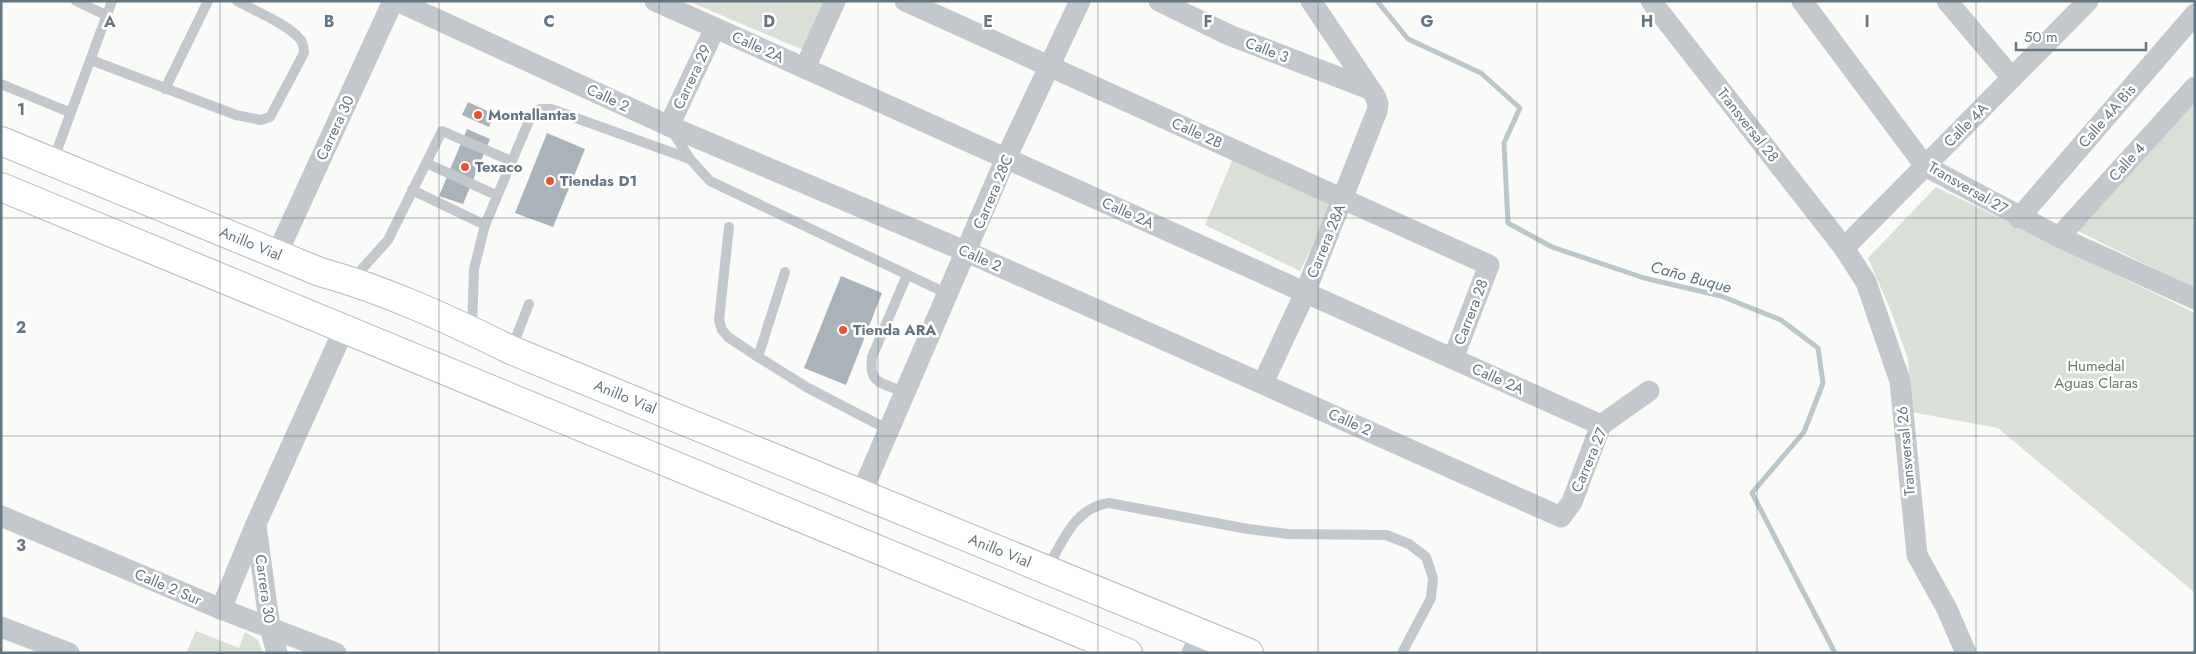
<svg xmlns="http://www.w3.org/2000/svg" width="2196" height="654" viewBox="0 0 2196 654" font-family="Jost,sans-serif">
<rect width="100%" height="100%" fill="#fafaf8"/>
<g fill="#dadfd7">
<path d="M688,1H824L803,50Z"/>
<path d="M2195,94V289L2076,230Z"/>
<path d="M1238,147L1338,191L1300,271L1205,225Z"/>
<path d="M1936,187L2195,313V593L1998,428L1911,412L1908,359L1891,311L1868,258Z"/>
<path d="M196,631L239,648L245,632L258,640L263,653H186Z"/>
</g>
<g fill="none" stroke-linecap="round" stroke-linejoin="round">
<path stroke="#bbc7cb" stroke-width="5" d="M1377,1L1408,39L1481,73L1520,108L1504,143L1508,223L1552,247L1644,278L1721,296L1781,320L1818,348L1823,383L1804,432L1752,493L1835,653"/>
</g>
<g fill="#aab3b9">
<path d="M468,102L494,114L489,127L462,115Z"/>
<path d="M467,129L490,139L463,204L439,196Z"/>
<path d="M547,133L585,149L553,227L515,213Z"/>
<path d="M841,276L882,293L846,385L804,368Z"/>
</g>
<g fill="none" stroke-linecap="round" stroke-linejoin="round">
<g stroke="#b4b9bd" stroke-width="30">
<g id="highway">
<path id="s1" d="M1,141L320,272C386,290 450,320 511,350L1249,653"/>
<path d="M1,187L1128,653"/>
</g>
</g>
<g stroke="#c3c8cc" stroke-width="10">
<path d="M76,1L108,16"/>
<path d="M91,60L236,115L261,120L270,117L304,53C304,47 303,42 299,38C287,24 253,10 237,1"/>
<path d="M1,84L69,112"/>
<path d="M165,89L208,1"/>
<path d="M672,131L690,159L710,181L948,294"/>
<path d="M53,161L112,1"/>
<path d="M426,163L496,195"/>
<path d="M412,190L485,225"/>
<path d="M729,227L719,320L722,330L728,337L758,357L808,388L889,430"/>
<path d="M352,280L388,240L442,131L511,161"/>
<path d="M472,330L474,269L485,225L531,116L540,109H551L690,159"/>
<path d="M511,350L529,304"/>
<path d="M758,357L785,272"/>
<path d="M905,392C883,383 868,385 872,357L907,275"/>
<path d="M1047,569C1063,541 1074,508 1109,503L1248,529L1288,534L1386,535L1409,544L1426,557L1433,578L1431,598L1402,653"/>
</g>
<g stroke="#c3c8cc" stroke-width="21">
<path d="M397,1L669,126L967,252L1561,517L1572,502L1601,425L1649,391"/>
<path d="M655,1L1601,425"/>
<path d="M905,1L1489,265L1453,359"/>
<path d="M1159,1L1229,35L1369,89"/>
<path d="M1651,1L1844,248L1866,282L1900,381L1917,555L1947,609L1966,653"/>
<path d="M1802,1L1925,166L2059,237L2195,299"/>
<path d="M1947,1L2012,78"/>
<path d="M805,68L835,1"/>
<path d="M669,126L715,28"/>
<path d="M2019,218L2195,14"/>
<path d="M2059,237L2195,87"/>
<path d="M1844,248L2088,1"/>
<path d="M277,254L393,1"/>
<path d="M1263,383L1305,293L1377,111L1378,104L1375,96L1311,1"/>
<path d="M861,494L1006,158L1080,1"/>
<path d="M1,516L221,609L336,653"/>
<path d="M256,526L270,628L277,653"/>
<path d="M221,609L256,524L344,329"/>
<path d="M1,627L69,653"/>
<path d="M1192,653L1202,633"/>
</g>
<use href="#highway" stroke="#fff" stroke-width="28"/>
</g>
<path fill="none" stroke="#657683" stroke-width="1" stroke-opacity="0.55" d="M220,1V653M439,1V653M659,1V653M878,1V653M1098,1V653M1318,1V653M1537,1V653M1757,1V653M1976,1V653M1,218H2195M1,436H2195"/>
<g fill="#e4572e" stroke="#fff" stroke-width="2">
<circle cx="478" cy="115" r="5"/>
<circle cx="465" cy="167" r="5"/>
<circle cx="550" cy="181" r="5"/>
<circle cx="843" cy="330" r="5"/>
</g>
<g text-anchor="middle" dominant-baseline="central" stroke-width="5" stroke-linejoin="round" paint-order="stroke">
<g font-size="15" fill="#657683" stroke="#fff">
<text transform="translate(758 47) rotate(24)">Calle 2A</text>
<text transform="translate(1267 50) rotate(21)">Calle 3</text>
<text transform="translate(692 77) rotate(-65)">Carrera 29</text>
<text transform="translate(608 98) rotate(25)">Calle 2</text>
<text transform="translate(2107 116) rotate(-49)">Calle 4A Bis</text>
<text transform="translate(1748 125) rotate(52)">Transversal 28</text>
<text transform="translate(1966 125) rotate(-45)">Calle 4A</text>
<text transform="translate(335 128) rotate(-65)">Carrera 30</text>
<text transform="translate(1197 133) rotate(24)">Calle 2B</text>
<text transform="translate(2127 162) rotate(-48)">Calle 4</text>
<text transform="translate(1968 188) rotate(30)">Transversal 27</text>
<text transform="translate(993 192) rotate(-67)">Carrera 28C</text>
<text transform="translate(1128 213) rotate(24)">Calle 2A</text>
<text transform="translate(1326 241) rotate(-68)">Carrera 28A</text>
<text stroke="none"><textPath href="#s1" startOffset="270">Anillo Vial</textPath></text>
<text transform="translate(980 258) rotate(24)">Calle 2</text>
<text transform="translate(1471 312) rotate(-69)">Carrera 28</text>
<text transform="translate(1498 379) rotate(24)">Calle 2A</text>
<text stroke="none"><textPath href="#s1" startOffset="675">Anillo Vial</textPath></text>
<text transform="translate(1350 422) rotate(24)">Calle 2</text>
<text transform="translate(1906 451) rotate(-95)">Transversal 26</text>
<text transform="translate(1589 460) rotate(-67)">Carrera 27</text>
<text stroke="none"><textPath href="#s1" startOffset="1080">Anillo Vial</textPath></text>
<text transform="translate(168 587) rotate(23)">Calle 2 Sur</text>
<text transform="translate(265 589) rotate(82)">Carrera 30</text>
</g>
<g font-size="15" font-weight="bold" fill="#657683" stroke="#fff" text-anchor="start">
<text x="488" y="115">Montallantas</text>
<text x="475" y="167">Texaco</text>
<text x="560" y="181">Tiendas D1</text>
<text x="853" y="330">Tienda ARA</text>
</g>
<g font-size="15" fill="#687a64" stroke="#fff">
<text x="2096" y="366">Humedal<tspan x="2096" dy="17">Aguas Claras</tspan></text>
</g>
<g font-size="16" font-style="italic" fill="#60757c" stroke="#fff">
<text transform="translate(1691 277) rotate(15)">Caño Buque</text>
</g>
</g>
<g font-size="16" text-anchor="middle" font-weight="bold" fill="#657683" stroke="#fff" stroke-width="5" stroke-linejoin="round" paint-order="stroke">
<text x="110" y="27">A</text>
<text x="329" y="27">B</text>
<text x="549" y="27">C</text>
<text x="769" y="27">D</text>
<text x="988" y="27">E</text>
<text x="1208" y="27">F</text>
<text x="1427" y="27">G</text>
<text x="1647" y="27">H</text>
<text x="1867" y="27">I</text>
<text x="21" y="115">1</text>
<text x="21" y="333">2</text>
<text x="21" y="551">3</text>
</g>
<rect width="2196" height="654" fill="none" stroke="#657683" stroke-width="5"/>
<path d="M2016 42v8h130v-8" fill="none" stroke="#657683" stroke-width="2.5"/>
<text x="2024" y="42" font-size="15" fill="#657683" stroke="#ffffff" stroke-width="4" paint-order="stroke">50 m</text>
</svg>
